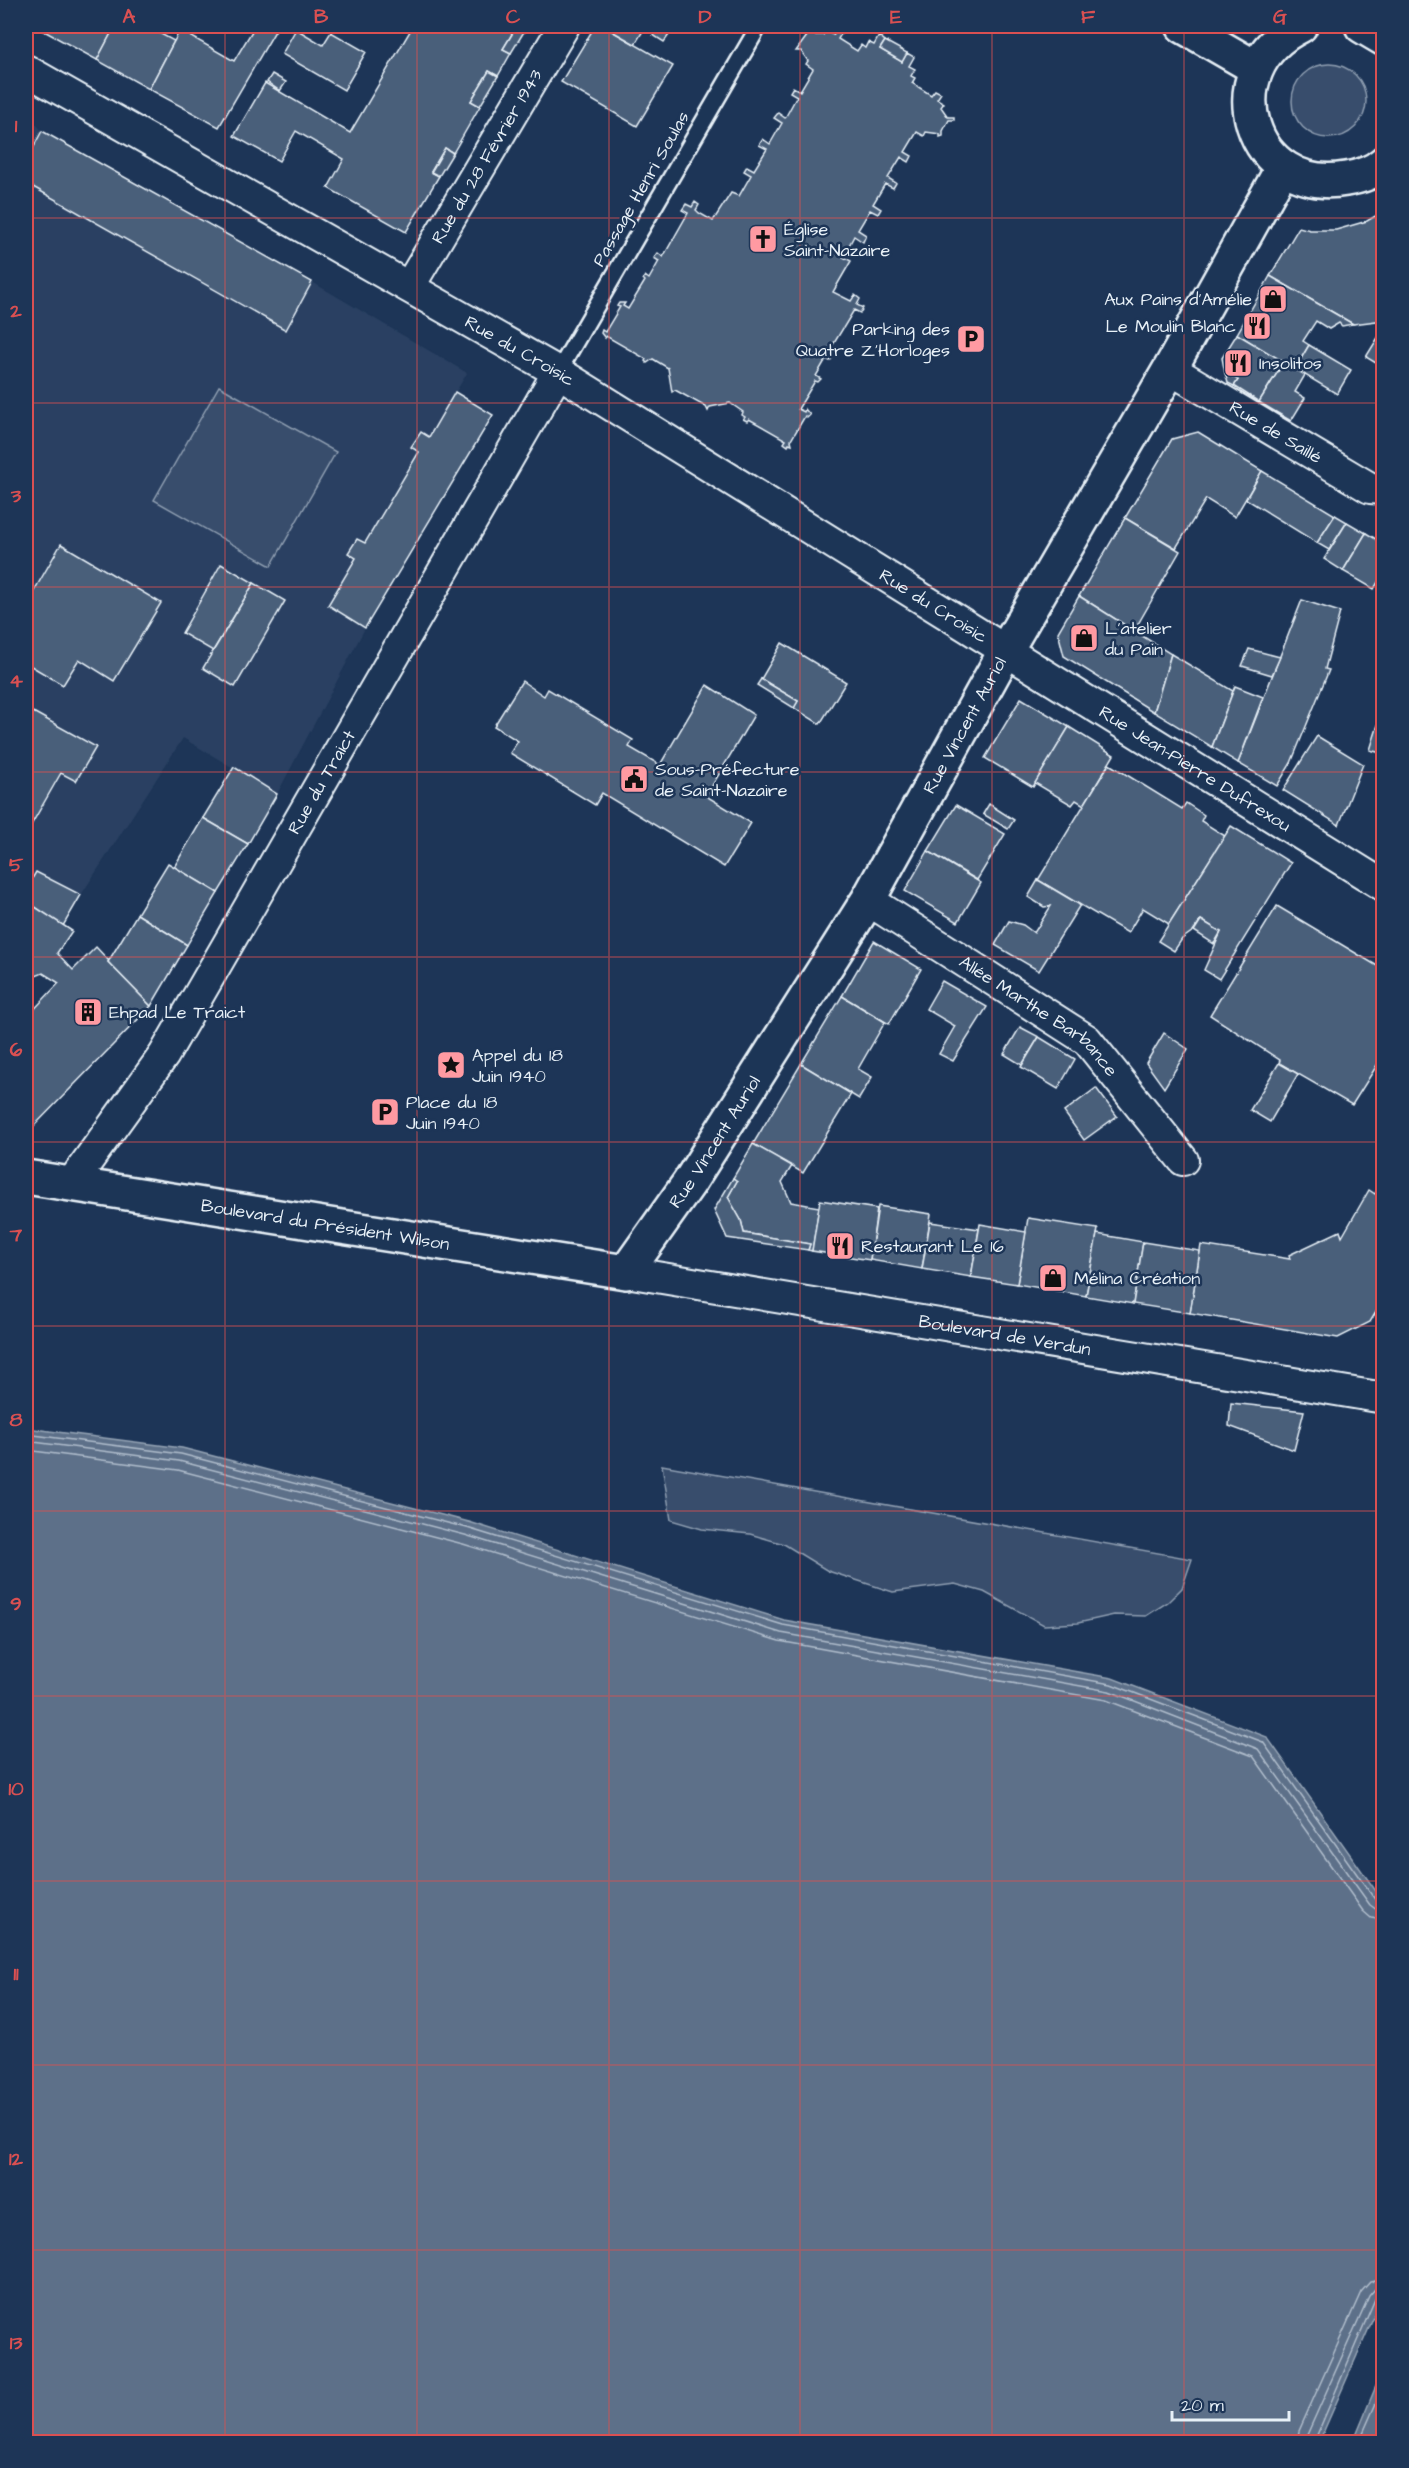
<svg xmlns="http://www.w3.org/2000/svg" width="1409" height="2468" viewBox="0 0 1409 2468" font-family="'Architects Daughter',sans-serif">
<rect width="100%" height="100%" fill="#1d3557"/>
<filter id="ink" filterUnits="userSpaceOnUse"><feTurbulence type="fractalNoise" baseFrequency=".0167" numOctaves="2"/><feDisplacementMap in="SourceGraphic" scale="12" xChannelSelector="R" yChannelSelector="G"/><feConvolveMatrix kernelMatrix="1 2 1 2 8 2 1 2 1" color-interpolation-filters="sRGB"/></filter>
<g filter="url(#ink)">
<path fill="#2a4162" d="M26,112L42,131L312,282L467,373L429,437L421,433L419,452L365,543L357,539L348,553L356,558L328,605L365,628L277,794L183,738L81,895L37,872L26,889Z"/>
<g fill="#374d6c" stroke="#909fb2" stroke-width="1.5">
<circle cx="1329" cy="101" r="37"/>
<path d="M219,386L336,452L271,566L154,500Z"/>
<path d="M662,1465L1192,1559L1182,1588L1168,1602L1146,1616L1114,1615L1078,1623L1044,1625L984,1592L955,1584L893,1592L828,1571L784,1544L750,1534L702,1529L671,1520Z"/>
</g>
<g fill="#5d7089" stroke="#95a4b5" stroke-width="1.5">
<path d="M26,1428L182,1448L469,1522L784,1620L1112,1678L1267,1737L1383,1901V2296L1319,2442H26Z"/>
<path d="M1383,2369V2442H1353Z"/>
</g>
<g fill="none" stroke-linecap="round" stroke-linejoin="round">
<g stroke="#b0bdcc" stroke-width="1.5">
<path d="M26,1434L181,1454L467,1528L783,1625L1111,1684L1263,1742L1371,1894L1377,1902L1384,1903"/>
<path d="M26,1441L179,1461L465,1535L781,1633L1109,1691L1258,1749L1370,1905L1377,1910L1384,1911"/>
<path d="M26,1450L178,1470L463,1544L779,1641L1106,1700L1253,1756L1363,1911L1371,1918L1384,1920"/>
<path d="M1297,2442L1299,2431L1361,2292L1370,2282L1384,2279"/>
<path d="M1306,2442L1307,2435L1369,2296L1375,2289L1384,2288"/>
<path d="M1314,2442L1375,2299L1384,2295"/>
<path d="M1359,2442L1384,2385"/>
</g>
</g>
<g fill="#495e7a" stroke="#e8f1f8" stroke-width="1.5">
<path d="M35,26H115L97,60Z"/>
<path d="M115,26H146L174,41L149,89L97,60Z"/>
<path d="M255,26H278L219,127L149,89L180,30L234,61Z"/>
<path d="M413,26H517L503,49L511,53L498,76L489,71L471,101L480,106L453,153L445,148L431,172L439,176L406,232L328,188L344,159L296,131L279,161L234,136L265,83L350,133Z"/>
<path d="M517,26L525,30L511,53L503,49Z"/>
<path d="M595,26H603L673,66L637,126L561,82Z"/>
<path d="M603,26H646L635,44Z"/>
<path d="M659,26H669L667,30L671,32L664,42L653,35Z"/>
<path d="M296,29L323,45L331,32L366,52L344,90L282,54Z"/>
<path d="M809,30L810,35H823L825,31L833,35L836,30L841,34L838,39L857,51L861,45L865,48L868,42L874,45L879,36L885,41L880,49L902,62L907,53L914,57L909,66L915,69L911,76L915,78L912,83L931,95L935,90L941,93L937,99L944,103L941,107L948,117H954V120H949L943,131V136L940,137V134L926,132L924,136L917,132L905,152L912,156L909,162L901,157L888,178L896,183L893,188L885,184L873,204L881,209L878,214L870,210L858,230L866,235L863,242L854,236L843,257L851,261L833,292L851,301L855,295L860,299L857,305L863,308L860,313L854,310L828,353L833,357L830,361L826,359L816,376L821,379L818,382L815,381L798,409L804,412L805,409L810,415L807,418L805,416L791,440L792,444L789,443L788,446L784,443L786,440L749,419L747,421L743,419L745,417L742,415L743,412L730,403L710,407L708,411L706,407L675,390L672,392L668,368L653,359L647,363L645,361L646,359L606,336L605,338L601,333L602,330L605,332L620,307L617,306L619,303H625L623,306L628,309L645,281L643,279L645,276L649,279L659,261L654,258L658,253L663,257L688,213L682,210L686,204L692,207L695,202L699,205L696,210L699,213L713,221L731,193L739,196L751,175L744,171L747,166L754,170L767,149L759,145L763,139L770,144L782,123L774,118L778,113L785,118L797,96L790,92L793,87L800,91L813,69L806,64L808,61L801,51H796L807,36L806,31Z"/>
<path d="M885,41L907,53L902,62L880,49Z"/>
<path d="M489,71L498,76L480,106L471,101Z"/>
<path d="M272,74L286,82L280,91L267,82Z"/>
<path d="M42,131L312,282L286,330L26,183V161Z"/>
<path d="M26,138L35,145L30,153L26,151Z"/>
<path d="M445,148L453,153L439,176L431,172Z"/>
<path d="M1384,211V320L1353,324L1270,276L1299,227L1310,230H1336L1367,221Z"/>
<path d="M1270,276L1353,324L1342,326L1339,323L1329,329L1316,321L1303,341L1309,345L1295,369L1237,334Z"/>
<path d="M1384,328V368L1366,357Z"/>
<path d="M1237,334L1284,362L1259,402L1234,386L1238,380L1225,373L1222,358Z"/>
<path d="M1309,345L1351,370L1337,394L1295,369Z"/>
<path d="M1284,362L1305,375L1295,392L1305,398L1291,421L1259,402Z"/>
<path d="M1225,373L1238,380L1234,386L1228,383Z"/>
<path d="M455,392L493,415L365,628L328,605L356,558L348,553L357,539L365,543L419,452L411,447L421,432L429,437Z"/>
<path d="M1198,432L1262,471L1235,517L1206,499L1176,548L1125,518L1172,439Z"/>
<path d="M1262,471L1335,515L1317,543L1246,499Z"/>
<path d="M1335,515L1347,522L1329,550L1317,543Z"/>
<path d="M1125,518L1180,551L1134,631L1079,596Z"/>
<path d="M1347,522L1366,533L1343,571L1324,559Z"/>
<path d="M1366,533L1384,544L1381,550L1384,551V572L1374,589L1343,571Z"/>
<path d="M61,544L161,603L114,681L79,659L63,685L26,663V605Z"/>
<path d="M221,564L254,583L213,651L182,633Z"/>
<path d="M254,583L285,601L235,687L203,668Z"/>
<path d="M1079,596L1171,654L1154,712L1064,656L1058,632Z"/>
<path d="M1302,600L1340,612L1325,669L1329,670L1291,763L1277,786L1238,763Z"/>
<path d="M782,643L846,682L820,724L794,708L798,701L761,679Z"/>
<path d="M1249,649L1280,657L1272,675L1242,666Z"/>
<path d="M1171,654L1233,691L1212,747L1154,712Z"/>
<path d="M761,679L798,701L794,708L757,685Z"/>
<path d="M522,681L544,696L548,689L633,740L629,747L660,765L707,685L754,715L706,796L751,823L724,867L602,793L595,805L510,753L518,741L494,726Z"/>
<path d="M1235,686L1263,697L1238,763L1212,747Z"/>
<path d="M1021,698L1069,727L1033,787L985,758Z"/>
<path d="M1384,706V754L1370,750Z"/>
<path d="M26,710L35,713L96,747L76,781L61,773L26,834Z"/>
<path d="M1069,727L1114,755L1084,805L1076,800L1072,805L1035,783Z"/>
<path d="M1317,736L1363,764L1339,825L1283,790Z"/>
<path d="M1109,764L1182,809L1186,803L1204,815L1201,821L1225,836L1169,924L1143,908L1128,933L1038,880Z"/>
<path d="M234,767L277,794L248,844L203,818Z"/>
<path d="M989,804L1014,820L1008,829L983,814Z"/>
<path d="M956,805L1005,834L977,880L928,851Z"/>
<path d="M203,818L248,844L218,893L174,867Z"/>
<path d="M1231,826L1291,863L1219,979L1204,970L1221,932L1201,920L1193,931L1182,939L1174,951L1158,941Z"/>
<path d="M928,851L981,883L958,922L905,891Z"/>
<path d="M168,863L218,893L187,945L137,914Z"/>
<path d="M36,872L81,895L63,926L26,901V889Z"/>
<path d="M1038,880L1080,905L1039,971L995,945L1009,921L1023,925L1034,933L1051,906L1044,907L1028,897Z"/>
<path d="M26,901L72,931L57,953L73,970L96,947L109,961L108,962L151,1006L32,1128L26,1127V1018L59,983L43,973L36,976L31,972V965L26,962Z"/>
<path d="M1277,906L1384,970V1054L1352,1105L1279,1063L1280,1060L1210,1015Z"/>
<path d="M137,914L187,945L151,1006L108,962Z"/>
<path d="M1201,920L1221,932L1214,944L1194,931Z"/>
<path d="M874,941L921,969L889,1024L842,996Z"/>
<path d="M942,981L987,1007L953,1061L939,1054L955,1026L926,1009Z"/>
<path d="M842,996L885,1022L858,1069L872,1077L859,1099L801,1064Z"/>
<path d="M1020,1027L1039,1037L1022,1065L1004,1054Z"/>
<path d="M1164,1033L1188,1049L1164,1088L1146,1063Z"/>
<path d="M1039,1037L1075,1059L1058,1089L1021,1067Z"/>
<path d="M1279,1063L1298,1074L1270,1122L1250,1110Z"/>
<path d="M801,1064L851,1094L803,1173L753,1144Z"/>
<path d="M1096,1088L1117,1116L1084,1140L1064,1112Z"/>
<path d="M753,1144L792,1166L782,1182L791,1202L819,1207L812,1251L808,1250L810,1244L744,1233L741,1220L728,1197L737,1181L733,1178Z"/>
<path d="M733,1178L737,1181L728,1197L741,1220L744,1233L810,1244L808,1250L727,1238L714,1210Z"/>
<path d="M1384,1180V1299L1370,1322L1338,1338L1190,1313L1201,1245L1290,1259L1289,1255L1340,1231L1342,1237L1369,1190L1375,1194Z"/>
<path d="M820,1200L877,1209L870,1260L812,1251Z"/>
<path d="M878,1206L931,1214L922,1269L870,1260Z"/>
<path d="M1028,1218L1098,1229L1086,1296L1017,1284Z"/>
<path d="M930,1222L979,1229L971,1277L922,1269Z"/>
<path d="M980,1224L1026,1232L1017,1284L971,1277Z"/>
<path d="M1097,1234L1143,1242L1133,1304L1086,1296Z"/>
<path d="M1143,1242L1200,1251L1190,1313L1133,1304Z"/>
<path d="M1231,1403L1304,1411L1294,1450L1229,1426Z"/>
</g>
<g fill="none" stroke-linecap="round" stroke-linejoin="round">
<g stroke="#e8f1f8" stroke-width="20">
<path id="lane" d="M558,372L759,26"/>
</g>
<g stroke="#e8f1f8" stroke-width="34">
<g id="street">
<path id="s1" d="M26,70L558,372L1384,886"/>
<path id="s2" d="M409,287L564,26"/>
<path id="s3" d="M1170,369L1370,488L1384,489"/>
<path id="s4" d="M868,900L1087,1040L1183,1160"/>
<path id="s5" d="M71,1184L164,1055L558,372"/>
<path id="s6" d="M626,1272L1384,1398"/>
</g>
</g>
<g stroke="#e8f1f8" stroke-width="38">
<g id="secondary">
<path d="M1183,26L1256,68"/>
<path d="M1300,26C1210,70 1251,196 1346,179C1359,177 1374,172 1384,163"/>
<path d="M1362,26L1384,39"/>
<path id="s7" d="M26,1177L626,1272L689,1183L868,900L1006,650L1170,369L1283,167"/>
</g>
</g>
<use href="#lane" stroke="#1d3557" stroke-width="15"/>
<use href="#street" stroke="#1d3557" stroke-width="30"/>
<use href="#secondary" stroke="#1d3557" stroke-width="33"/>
</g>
</g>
<path fill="none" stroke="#da5052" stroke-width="1.5" stroke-opacity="0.55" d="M225,26V2442M417,26V2442M609,26V2442M800,26V2442M992,26V2442M1184,26V2442M26,218H1384M26,403H1384M26,587H1384M26,772H1384M26,957H1384M26,1142H1384M26,1326H1384M26,1511H1384M26,1696H1384M26,1881H1384M26,2065H1384M26,2250H1384"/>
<defs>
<g id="church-square" transform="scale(1.5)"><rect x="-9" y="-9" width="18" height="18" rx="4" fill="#ff9aa2" stroke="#1d3557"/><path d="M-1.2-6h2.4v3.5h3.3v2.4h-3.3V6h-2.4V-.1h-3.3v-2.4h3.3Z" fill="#111"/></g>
<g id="shop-square" transform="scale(1.5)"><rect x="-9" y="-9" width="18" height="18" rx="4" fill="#ff9aa2" stroke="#1d3557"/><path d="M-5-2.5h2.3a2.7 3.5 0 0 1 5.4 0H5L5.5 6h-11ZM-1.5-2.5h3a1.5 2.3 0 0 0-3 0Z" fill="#111"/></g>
<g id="restaurant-square" transform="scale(1.5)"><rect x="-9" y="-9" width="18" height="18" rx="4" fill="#ff9aa2" stroke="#1d3557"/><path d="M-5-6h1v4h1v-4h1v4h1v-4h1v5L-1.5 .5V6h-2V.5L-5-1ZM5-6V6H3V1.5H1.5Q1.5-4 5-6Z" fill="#111"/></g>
<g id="parking-square" transform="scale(1.5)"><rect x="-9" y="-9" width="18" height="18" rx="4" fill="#ff9aa2" stroke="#1d3557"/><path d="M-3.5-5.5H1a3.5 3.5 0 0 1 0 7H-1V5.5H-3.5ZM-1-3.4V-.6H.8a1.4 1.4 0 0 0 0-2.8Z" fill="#111"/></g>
<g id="civic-square" transform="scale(1.5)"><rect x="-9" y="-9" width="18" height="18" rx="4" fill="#ff9aa2" stroke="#1d3557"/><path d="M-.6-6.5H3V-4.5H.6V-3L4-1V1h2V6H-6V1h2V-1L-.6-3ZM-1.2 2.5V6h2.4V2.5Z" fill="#111"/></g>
<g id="building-square" transform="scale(1.5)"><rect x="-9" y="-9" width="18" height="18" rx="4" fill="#ff9aa2" stroke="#1d3557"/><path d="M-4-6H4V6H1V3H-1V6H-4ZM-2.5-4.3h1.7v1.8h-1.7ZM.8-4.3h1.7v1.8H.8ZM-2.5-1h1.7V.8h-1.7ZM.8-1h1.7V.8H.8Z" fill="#111"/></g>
<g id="sight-square" transform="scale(1.5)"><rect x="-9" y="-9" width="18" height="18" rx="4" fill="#ff9aa2" stroke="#1d3557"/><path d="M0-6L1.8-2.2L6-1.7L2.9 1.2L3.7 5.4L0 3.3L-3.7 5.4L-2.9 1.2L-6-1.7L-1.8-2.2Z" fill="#111"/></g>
</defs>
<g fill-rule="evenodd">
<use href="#church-square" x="763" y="239"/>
<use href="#shop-square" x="1273" y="299"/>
<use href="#restaurant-square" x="1257" y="326"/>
<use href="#parking-square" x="971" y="339"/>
<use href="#restaurant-square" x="1238" y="363"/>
<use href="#shop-square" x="1084" y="638"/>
<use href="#civic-square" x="634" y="779"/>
<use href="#building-square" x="88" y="1012"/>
<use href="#sight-square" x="451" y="1065"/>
<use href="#parking-square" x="385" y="1112"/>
<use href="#restaurant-square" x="840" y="1246"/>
<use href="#shop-square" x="1053" y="1278"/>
</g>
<g text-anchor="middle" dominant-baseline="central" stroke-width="5" stroke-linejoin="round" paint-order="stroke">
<g font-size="18" fill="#e8f1f8" stroke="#1d3557">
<text stroke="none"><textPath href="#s2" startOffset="152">Rue du 28 Février 1943</textPath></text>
<text transform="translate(641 189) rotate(-60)">Passage Henri Soulas</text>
<text stroke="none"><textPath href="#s1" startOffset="568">Rue du Croisic</textPath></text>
<text stroke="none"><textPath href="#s3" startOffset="123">Rue de Saillé</textPath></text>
<text stroke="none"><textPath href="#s1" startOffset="1054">Rue du Croisic</textPath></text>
<text stroke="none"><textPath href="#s7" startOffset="1251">Rue Vincent Auriol</textPath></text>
<text stroke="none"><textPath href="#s1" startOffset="1362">Rue Jean-Pierre Dufrexou</textPath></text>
<text stroke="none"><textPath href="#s5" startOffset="474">Rue du Traict</textPath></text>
<text stroke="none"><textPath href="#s4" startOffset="207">Allée Marthe Barbance</textPath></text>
<text stroke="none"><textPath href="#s7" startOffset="765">Rue Vincent Auriol</textPath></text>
<text stroke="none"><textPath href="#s7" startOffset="303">Boulevard du Président Wilson</textPath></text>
<text stroke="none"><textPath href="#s6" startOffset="384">Boulevard de Verdun</textPath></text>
</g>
<g font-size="18" fill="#e8f1f8" stroke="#1d3557" text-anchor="start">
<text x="784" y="229">Église<tspan x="784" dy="21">Saint-Nazaire</tspan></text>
<text x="1252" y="299" text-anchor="end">Aux Pains d'Amélie</text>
<text x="1236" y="326" text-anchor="end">Le Moulin Blanc</text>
<text x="950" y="329" text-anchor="end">Parking des<tspan x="950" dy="21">Quatre Z'Horloges</tspan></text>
<text x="1259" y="363">Insolitos</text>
<text x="1105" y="628">L'atelier<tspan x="1105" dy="21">du Pain</tspan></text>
<text x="655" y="769">Sous-Préfecture<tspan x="655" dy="21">de Saint-Nazaire</tspan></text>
<text x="109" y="1012">Ehpad Le Traict</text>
<text x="472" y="1055">Appel du 18<tspan x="472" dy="21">Juin 1940</tspan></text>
<text x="406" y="1102">Place du 18<tspan x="406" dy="21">Juin 1940</tspan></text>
<text x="861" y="1246">Restaurant Le 16</text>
<text x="1074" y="1278">Mélina Création</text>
</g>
</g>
<rect width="1409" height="2468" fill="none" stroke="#1d3557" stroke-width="66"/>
<path d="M1172 2411v9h117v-9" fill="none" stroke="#e8f1f8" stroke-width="3"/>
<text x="1181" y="2411" font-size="18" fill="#e8f1f8" stroke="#1d3557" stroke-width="4.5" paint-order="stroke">20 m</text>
<rect x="33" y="33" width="1343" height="2402" fill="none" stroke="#da5052" stroke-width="2"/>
<g font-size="20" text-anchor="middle" font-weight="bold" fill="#da5052">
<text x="129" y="23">A</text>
<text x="321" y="23">B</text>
<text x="513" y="23">C</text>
<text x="705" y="23">D</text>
<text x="896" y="23">E</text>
<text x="1088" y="23">F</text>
<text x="1280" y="23">G</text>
<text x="16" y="132">1</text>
<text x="16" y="317">2</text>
<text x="16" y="502">3</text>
<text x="16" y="687">4</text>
<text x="16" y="871">5</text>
<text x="16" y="1056">6</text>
<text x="16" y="1241">7</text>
<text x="16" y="1426">8</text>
<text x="16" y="1610">9</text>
<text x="16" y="1795">10</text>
<text x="16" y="1980">11</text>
<text x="16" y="2165">12</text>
<text x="16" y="2349">13</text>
</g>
</svg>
